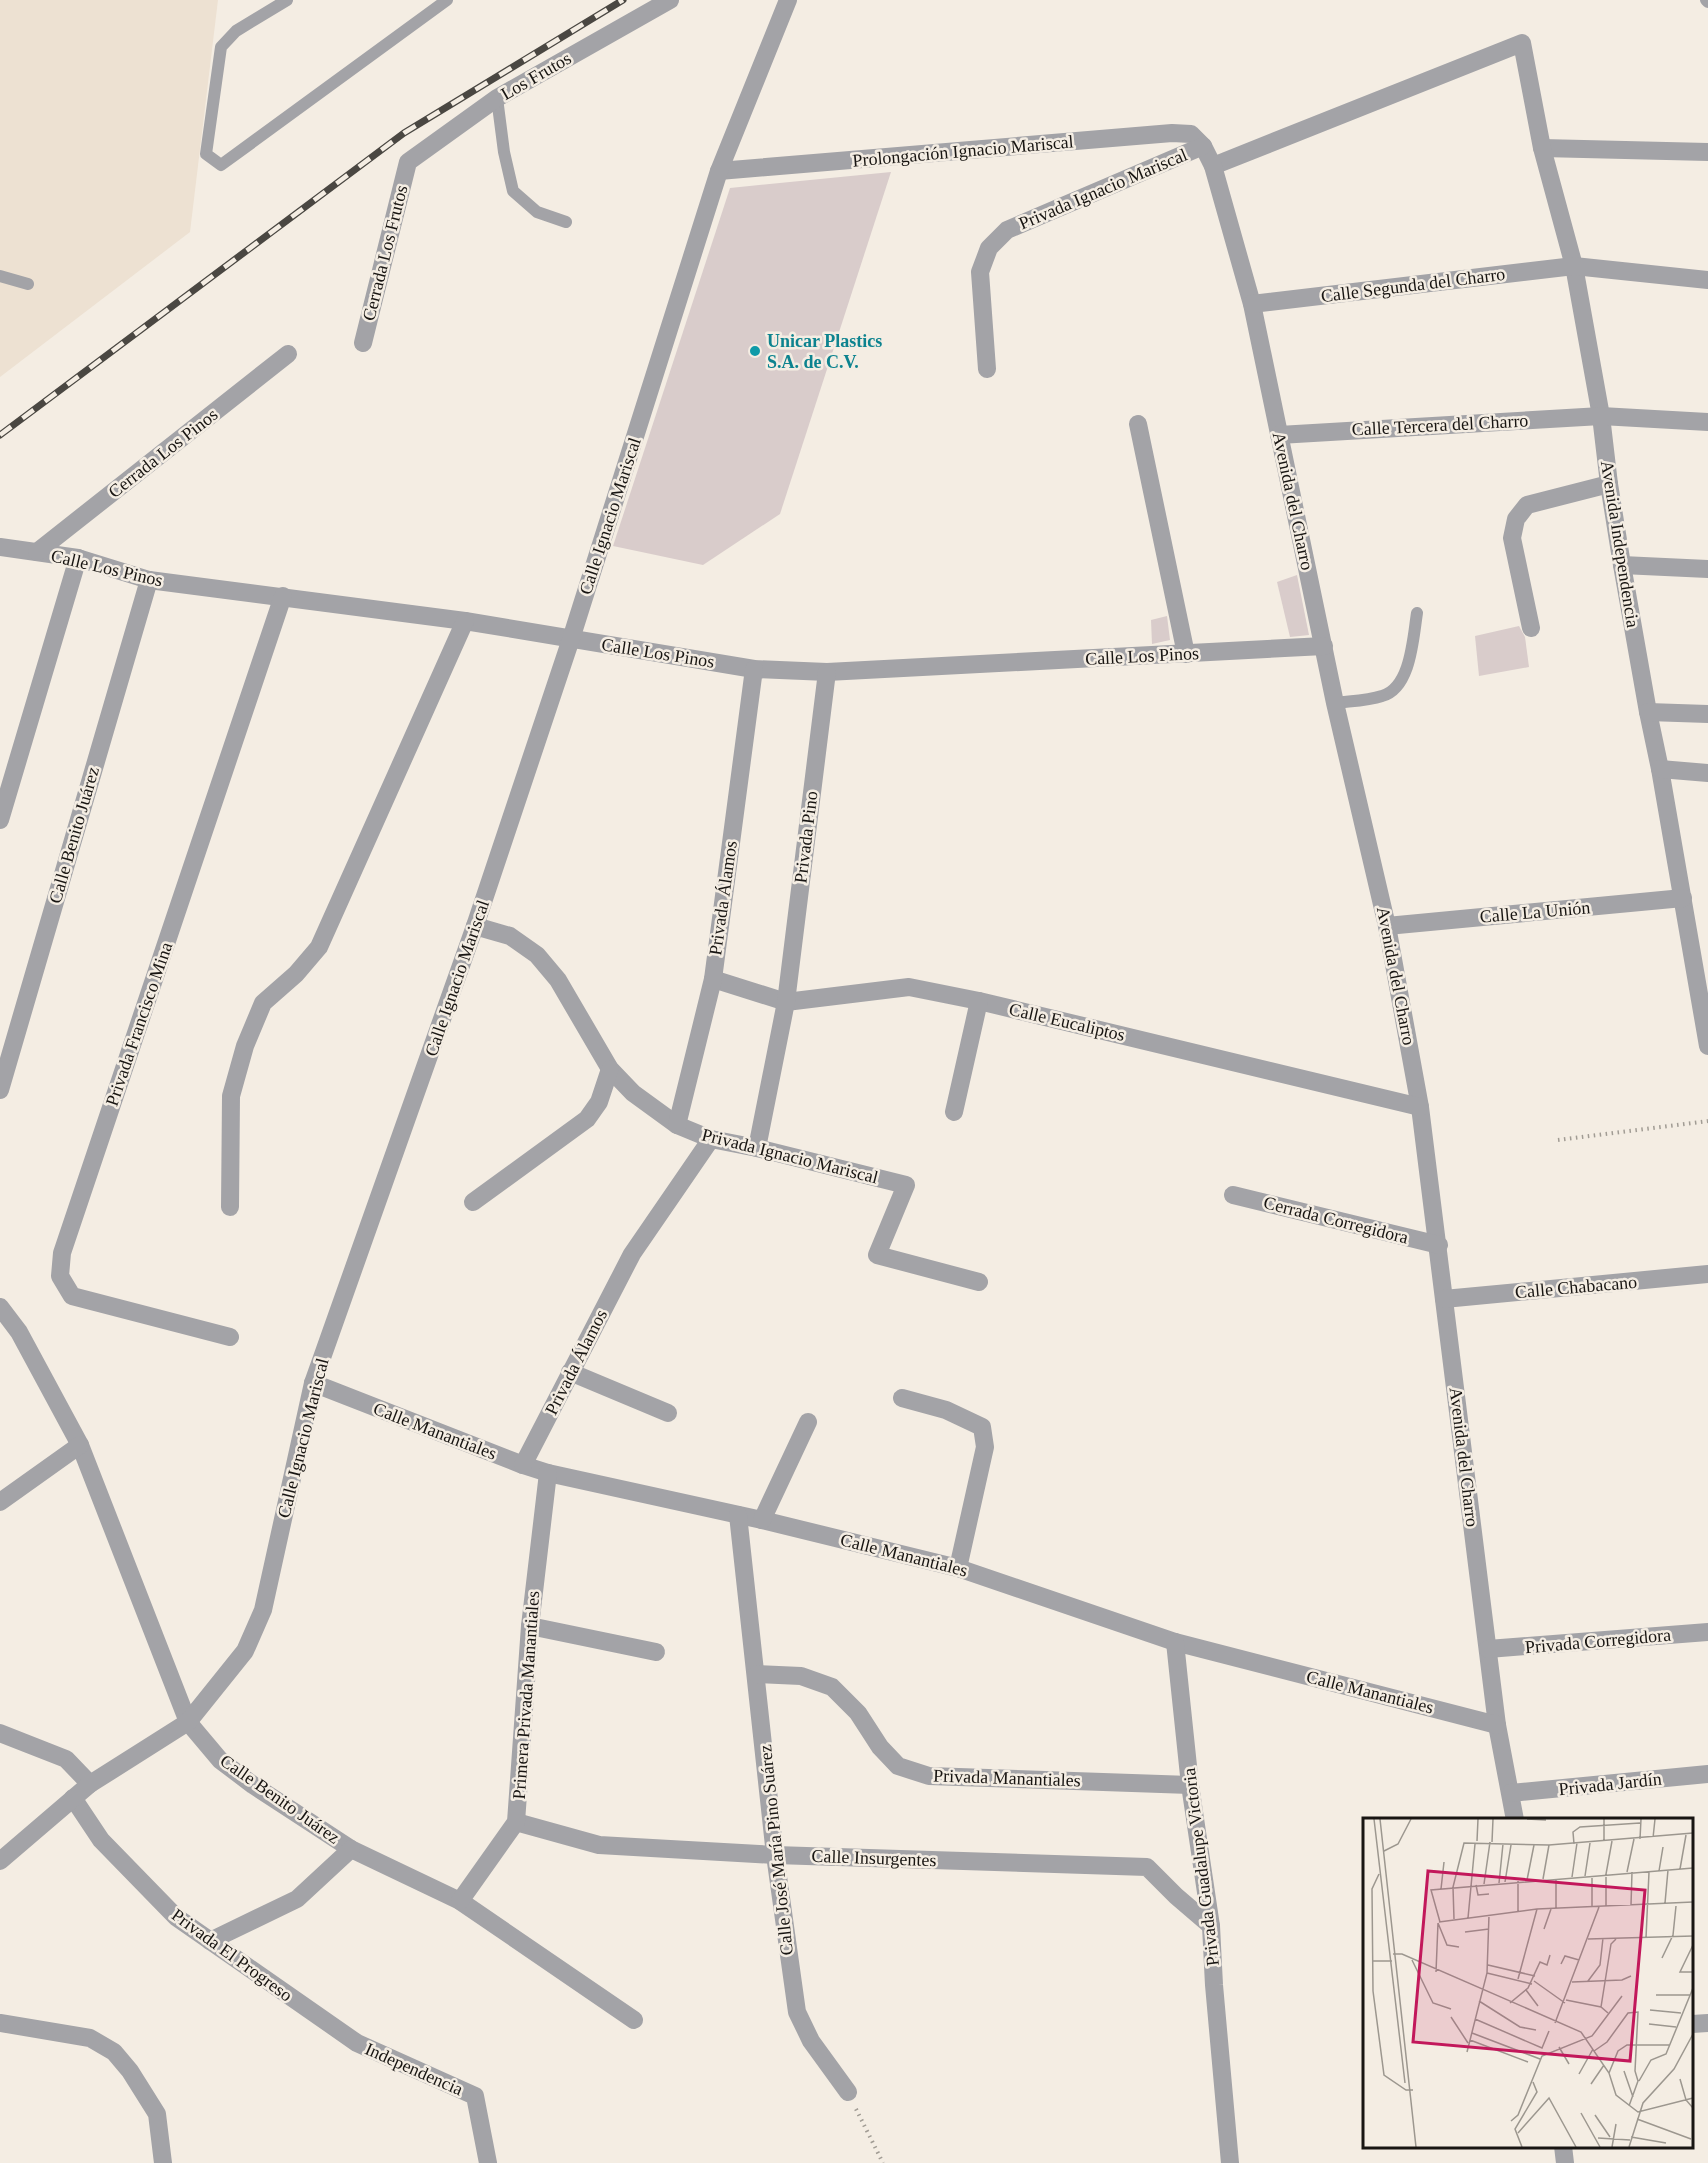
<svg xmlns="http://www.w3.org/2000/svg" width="1708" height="2163" viewBox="0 0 1708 2163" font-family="'Times New Roman',serif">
<rect width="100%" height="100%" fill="#f4ede3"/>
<path fill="#ede1d2" d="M0,0H218L190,232L0,377Z"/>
<g fill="#d9cccb">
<path d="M891,172L780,514L703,565L613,546L730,188Z"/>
<path d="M1297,575L1309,635L1290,637L1277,582Z"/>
<path d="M1167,616L1170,640L1152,644L1151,620Z"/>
<path d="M1519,626L1525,637L1529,667L1479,676L1475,636Z"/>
</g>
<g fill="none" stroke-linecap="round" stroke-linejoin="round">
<g stroke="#a19c94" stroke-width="4" stroke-dasharray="1.5 4.5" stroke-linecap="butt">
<path d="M1558,1140L1708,1121"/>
<path d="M856,2109L883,2163"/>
</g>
<g stroke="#a3a3a7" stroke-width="12">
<path d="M287,0L236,31L221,47L206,154L221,165L447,0"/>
<path d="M1706,0L1708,2"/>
<path d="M497,98L504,152L513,191L537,212L566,222"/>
<path d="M0,276L28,284"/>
<path d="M1335,703C1350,701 1367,701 1382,696C1411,688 1413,638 1417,613"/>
</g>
<g stroke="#a3a3a7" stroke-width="18">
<path d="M1542,148L1708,152"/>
<path d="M1213,166L1522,43L1542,148L1574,266L1601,416L1609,484L1622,565L1648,712L1660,769L1708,1046"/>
<path d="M719,171L1172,133L1191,134L1203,146L1213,166L1252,304L1335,703L1387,926L1420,1107L1497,1725L1515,1820"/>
<path d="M1252,304L1574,266L1708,280"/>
<path d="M363,343L408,162L497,98L670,0"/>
<path d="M987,369L980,272L989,248L1007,230L1203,146"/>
<path d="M1138,424L1186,654"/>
<path d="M1279,435L1601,416L1708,422"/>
<path d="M0,547L78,558L149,580L465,621L754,669L827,672L1324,646"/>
<path d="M37,552L288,354"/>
<path d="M1622,565L1708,569"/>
<path d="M1531,628L1512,538L1516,519L1527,505L1609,484"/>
<path d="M1648,712L1708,714"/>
<path d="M1660,769L1708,773"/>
<path d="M0,820L78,558"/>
<path d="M475,926L510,936L537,955L558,980L610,1069L633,1093L677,1125L711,1139L757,1148L906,1185L877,1255L979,1282"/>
<path d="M1387,926L1683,898"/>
<path d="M713,979L786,1002L909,987L979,1001L1420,1107"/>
<path d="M0,1090L149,580"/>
<path d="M954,1112L979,1001"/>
<path d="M677,1125L713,979L754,669"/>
<path d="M757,1148L786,1002L827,672"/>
<path d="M1233,1195L1439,1245"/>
<path d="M473,1202L587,1119L599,1102L610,1069"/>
<path d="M230,1207L231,1096L245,1046L263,1003L296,974L319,947L465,621"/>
<path d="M1444,1299L1708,1274"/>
<path d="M0,1307L19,1332L80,1445L188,1722L220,1760L253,1785L351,1849L460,1901L634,2020"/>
<path d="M230,1337L72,1296L60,1276L62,1253L283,596"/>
<path d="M570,1372L668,1413"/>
<path d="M313,1383L523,1465L548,1473L762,1520L958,1568L1175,1642L1497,1725"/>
<path d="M902,1398L946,1410L982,1427L985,1447L958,1568"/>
<path d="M523,1465L632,1254L711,1139"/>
<path d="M0,1502L80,1445"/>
<path d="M738,1515L775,1855L797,2012L811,2041L848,2092"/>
<path d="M762,1520L808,1422"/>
<path d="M530,1626L656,1652"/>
<path d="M1175,1642L1190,1785L1211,1926L1214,1985L1230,2163"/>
<path d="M1488,1649L1708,1632"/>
<path d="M757,1674L801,1676L832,1687L858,1713L880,1747L898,1766L929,1776L1190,1785"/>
<path d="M0,1733L66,1759L90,1784"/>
<path d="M1511,1793L1708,1774"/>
<path d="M73,1798L101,1840L176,1917L357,2043L475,2096L488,2163"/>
<path d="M516,1822L599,1845L775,1855L1147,1867L1176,1896L1211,1926"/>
<path d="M0,1861L90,1784L188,1722L245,1651L263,1610L313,1383L475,926L571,639L719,171L788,0"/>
<path d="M460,1901L516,1822L530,1626L548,1473"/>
<path d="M210,1941L297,1899L351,1849"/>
<path d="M0,2023L90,2038L114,2052L130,2071L157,2114L163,2163"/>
<path d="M1692,2024L1708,2023"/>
<path d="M1563,2146L1565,2163"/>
</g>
<g stroke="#4a4742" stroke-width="7">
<path id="rail" d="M0,435L404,133L623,0"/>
</g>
<use href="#rail" stroke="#f4ede3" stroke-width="4.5" stroke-dasharray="14" stroke-linecap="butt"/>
</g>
<circle fill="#0f9aa8" stroke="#f4ede3" stroke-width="2" cx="755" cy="351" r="6"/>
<g text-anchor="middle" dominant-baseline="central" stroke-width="5" stroke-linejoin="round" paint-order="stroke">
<g font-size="18" fill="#181512" stroke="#f4ede3">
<text transform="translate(536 76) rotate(-30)">Los Frutos</text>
<text transform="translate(963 151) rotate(-5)">Prolongación Ignacio Mariscal</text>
<text transform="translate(1103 189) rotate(-23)">Privada Ignacio Mariscal</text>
<text transform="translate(385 253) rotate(-76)">Cerrada Los Frutos</text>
<text transform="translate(1413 285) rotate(-7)">Calle Segunda del Charro</text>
<text transform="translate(1440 425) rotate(-3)">Calle Tercera del Charro</text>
<text transform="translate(163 453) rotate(-38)">Cerrada Los Pinos</text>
<text transform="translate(1293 501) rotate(78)">Avenida del Charro</text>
<text transform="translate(610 516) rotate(-72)">Calle Ignacio Mariscal</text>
<text transform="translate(1620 544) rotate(81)">Avenida Independencia</text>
<text transform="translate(107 568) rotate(13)">Calle Los Pinos</text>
<text transform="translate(658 653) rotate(9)">Calle Los Pinos</text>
<text transform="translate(1142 656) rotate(-3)">Calle Los Pinos</text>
<text transform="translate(74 835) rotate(-74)">Calle Benito Juárez</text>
<text transform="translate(806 837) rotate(-83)">Privada Pino</text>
<text transform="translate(723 898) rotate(-82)">Privada Álamos</text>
<text transform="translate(1535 912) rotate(-5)">Calle La Unión</text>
<text transform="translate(1396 976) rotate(79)">Avenida del Charro</text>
<text transform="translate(457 978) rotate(-71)">Calle Ignacio Mariscal</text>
<text transform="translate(1067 1022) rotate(13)">Calle Eucaliptos</text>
<text transform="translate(139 1024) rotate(-71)">Privada Francisco Mina</text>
<text transform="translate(790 1156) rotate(14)">Privada Ignacio Mariscal</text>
<text transform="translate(1336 1220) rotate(14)">Cerrada Corregidora</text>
<text transform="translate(1576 1287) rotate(-5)">Calle Chabacano</text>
<text transform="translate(576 1362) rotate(-63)">Privada Álamos</text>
<text transform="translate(435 1431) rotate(21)">Calle Manantiales</text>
<text transform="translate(303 1438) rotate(-76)">Calle Ignacio Mariscal</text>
<text transform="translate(1464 1457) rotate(83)">Avenida del Charro</text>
<text transform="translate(904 1555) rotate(14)">Calle Manantiales</text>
<text transform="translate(1598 1641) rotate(-5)">Privada Corregidora</text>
<text transform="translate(1370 1692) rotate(14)">Calle Manantiales</text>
<text transform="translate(526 1695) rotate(-86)">Primera Privada Manantiales</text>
<text transform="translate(1007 1778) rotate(2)">Privada Manantiales</text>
<text transform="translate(1610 1784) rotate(-6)">Privada Jardín</text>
<text transform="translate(280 1799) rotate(35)">Calle Benito Juárez</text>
<text transform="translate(776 1850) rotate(-96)">Calle José María Pino Suárez</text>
<text transform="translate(874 1858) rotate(2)">Calle Insurgentes</text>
<text transform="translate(1201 1867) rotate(-97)">Privada Guadalupe Victoria</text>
<text transform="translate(232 1955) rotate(36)">Privada El Progreso</text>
<text transform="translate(414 2069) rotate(24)">Independencia</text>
</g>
<g font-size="18" font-weight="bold" fill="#0d838f" stroke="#f4ede3" text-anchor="start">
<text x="767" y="341">Unicar Plastics<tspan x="767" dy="21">S.A. de C.V.</tspan></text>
</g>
</g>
<g transform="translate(1363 1818)">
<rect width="330" height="330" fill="#f4ede3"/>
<path fill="none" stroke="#9c978f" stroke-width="1.5" d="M11,1L42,265M17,1L53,329M164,1L183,2M290,20L292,1M277,21L278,1M114,23L115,1M241,23V1M129,24L130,1M211,26L210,14L217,9L277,5M21,33L35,26L48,1M317,51L323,17M296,53L300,29M264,54L271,21M16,56L9,71L10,173L21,257L43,272H50M222,58L227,25M209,59L214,25M180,61L186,27M193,61V91M164,62L171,27M155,63V93M142,64L148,27M136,65L140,26M121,66L127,24M113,67L115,77L126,76M78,71L81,44M302,85L305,52M268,87L269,54M243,88V56L249,23M229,89V58M105,100L112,26M91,101L90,69L101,25L186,27L330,15M76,104L174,91L330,84M77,104L68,72L330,50M75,105L84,127L96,129M181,111L188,91M102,114L126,111M283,120L286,54M225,121L330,118M330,127L317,154H330M30,136H39L218,214L246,255L253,277L275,294L330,280M299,140L310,117L313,88M49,142L70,185L88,191M9,143H29M198,146L202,138L216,142M125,147L172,158M73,154L75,105M124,155L169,166M155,161L174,91M171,163L202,185M225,163L237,147L240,120M209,164L259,162L268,158M163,172L175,188M293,177H327M203,182L238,189L245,195M116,183L157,209L173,212M147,185L165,170L177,144L184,147L187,137M238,189L248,126L253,121M287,192L318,195M88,199L105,225M112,201L179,230L186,213M192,205L236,89M286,206L313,209M109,215L177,241M107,222L165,244M196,229L206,246M231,233L244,224L265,195L275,194L272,253L275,263L266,288M104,234L124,155L126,97M261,253L270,279M246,255L255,233L264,227H307M216,256L230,231M317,261L323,282L330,290M276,263L288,242L303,236L330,170M228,266L241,247M218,295L237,329M232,297L247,319M274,301L328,321M148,303L155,297L179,238L229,218L259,178M155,315L186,280L213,329M268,319L303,325M235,320L267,322M159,329L152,311L174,274L170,264M249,329L253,306M266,329L280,285L311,251L330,216"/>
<path fill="#c2185b" fill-opacity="0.15" stroke="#c2185b" stroke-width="3" d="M65,53L282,72L267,243L50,224Z"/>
<rect width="330" height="330" fill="none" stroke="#181512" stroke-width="3"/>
</g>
</svg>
